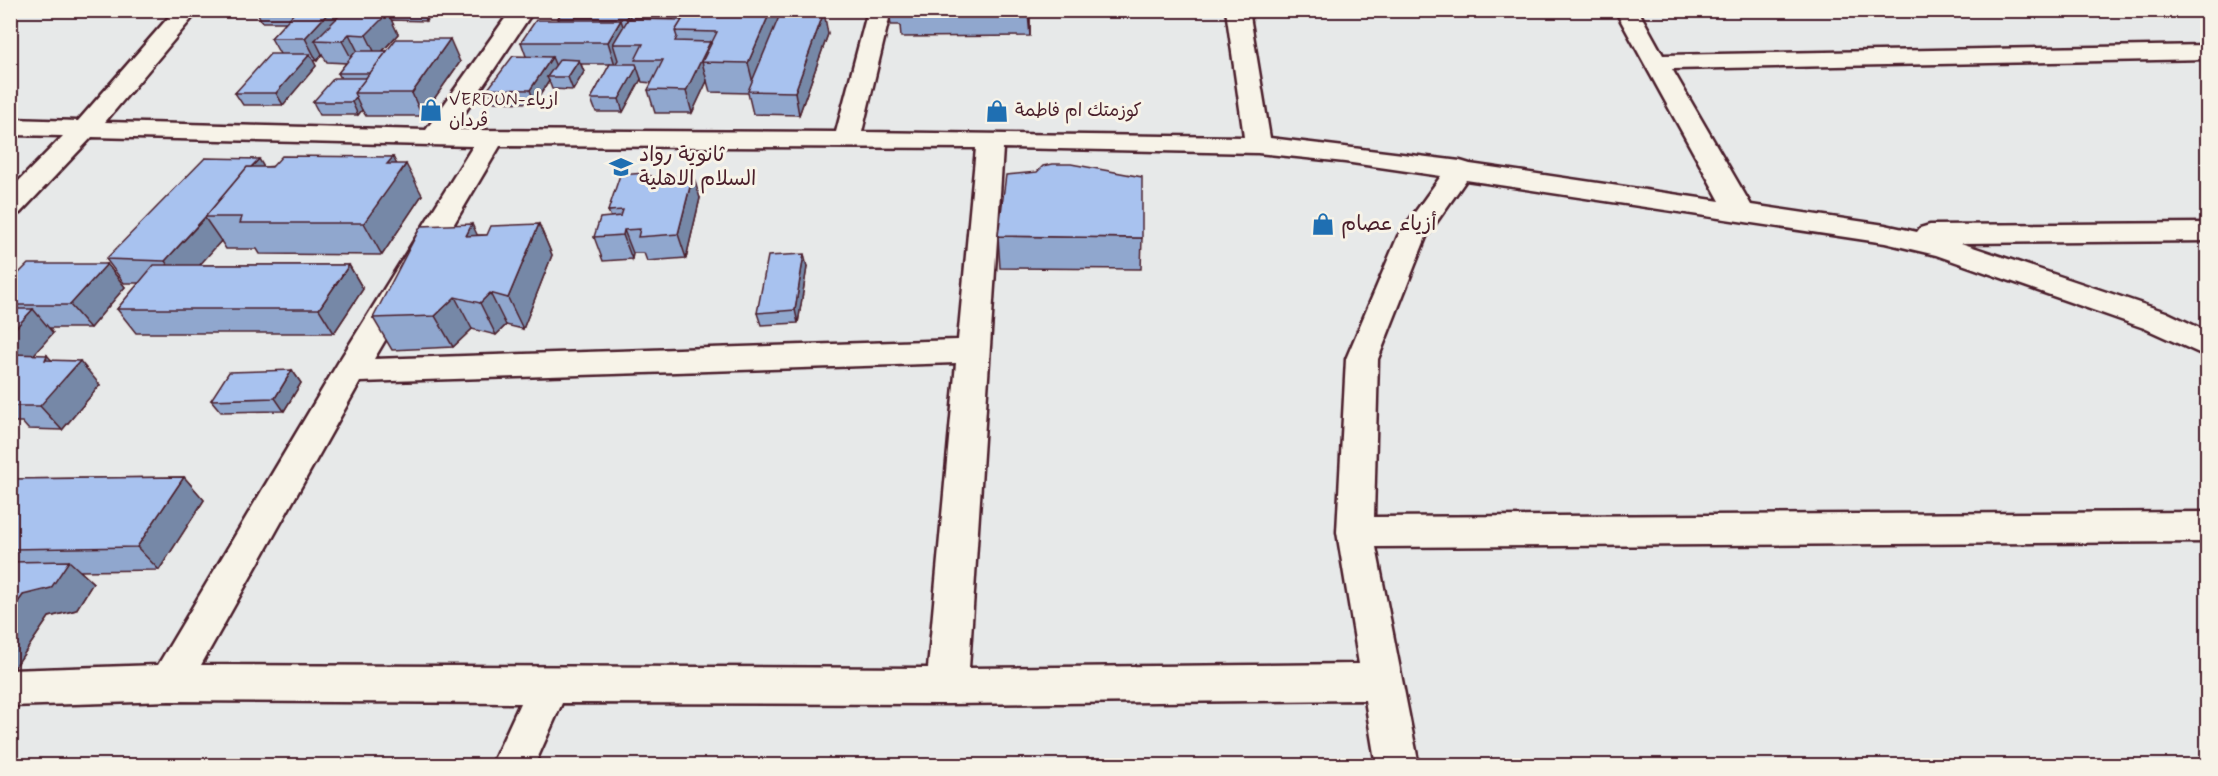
<svg xmlns="http://www.w3.org/2000/svg" width="2218" height="776" viewBox="0 0 2218 776" font-family="Mynerve,'Playpen Sans Arabic',sans-serif">
<rect width="100%" height="100%" fill="#e7e9e9"/>
<filter id="ink" filterUnits="userSpaceOnUse"><feTurbulence type="fractalNoise" baseFrequency=".0167" numOctaves="2"/><feDisplacementMap in="SourceGraphic" scale="12" xChannelSelector="R" yChannelSelector="G"/><feConvolveMatrix kernelMatrix="1 2 1 2 8 2 1 2 1" color-interpolation-filters="sRGB"/></filter>
<g filter="url(#ink)">
<g fill="none" stroke-linecap="round" stroke-linejoin="round">
<g stroke="#4a1f2b" stroke-width="5">
<path id="minor" d="M175,10H199L105,122L426,130L511,10H534L453,130L836,132L868,10H891L862,132L1244,137L1226,10H1249L1270,138L1460,161L1470,164L1720,201L1615,10H1638L1663,55L2208,45V59L1672,69L1751,205L1885,225L1917,232L1920,228L1930,225L2208,223V241L1961,243L2166,312L2208,332V357L2144,328L1936,255L1885,243L1466,180L1426,237L1378,359L1374,517L2208,512V542L1376,547L1419,766H1376L1365,700L947,704L562,703L534,766H491L520,703L169,701L10,706V670L158,665L338,363L473,146L92,137L20,213L10,216V190L63,136L10,135V119L78,121ZM500,146L976,148L958,340L374,359ZM1003,148L1258,153L1345,162L1441,176L1398,236L1346,359L1337,532L1359,664L969,668ZM956,363L928,668L201,665L360,382Z"/>
</g>
<use href="#minor" fill="#f7f3e8" fill-rule="evenodd"/>
</g>
<g fill="#90a7ce" stroke="#4a1f2b" stroke-width="1.5">
<path d="M256,10H434L426,21L391,20L398,34L383,51L460,62L422,116H366L362,110L358,115H320L313,102L341,78L338,73L346,63L327,62L322,54L317,61L313,60L316,66L283,105H243L235,93L280,54L271,38L286,22H262Z"/>
<path d="M563,10H790V12L828,34L799,115L753,114L748,93L710,92L707,81L692,113H655L648,90L652,83L642,82L641,79L623,112H596L591,99L610,64H581L584,72L573,90L552,89L549,81L535,103L494,102L488,89L526,56L521,42L559,20L558,18Z"/>
<path d="M889,10H1030V36L901,37L900,25H891Z"/>
<path d="M393,157L396,164L422,195L382,255L260,254L257,249H226L221,241L199,265H349L363,289L334,333H136L117,309L139,283H124L106,259L264,167Z"/>
<path d="M700,198L686,258L647,261L644,253H633L632,259L603,261L594,237L611,217L608,211Z"/>
<path d="M539,224L552,255L523,329L506,325L496,335L472,329L453,347L392,350L373,318L477,235H487Z"/>
<path d="M998,236L1142,238L1141,269L1000,268Z"/>
<path d="M107,264L125,287L90,328H50L53,333L34,354L52,360L100,385L62,430L28,429L22,422H10V282Z"/>
<path d="M807,267L798,323L761,325L757,313Z"/>
<path d="M292,370L301,383L284,411L221,412L211,400Z"/>
<path d="M184,477L204,500L159,570L80,571L93,583L76,610L49,617L15,667H10V479Z"/>
</g>
<g fill="#7688a7" stroke="#4a1f2b" stroke-width="1.5">
<path d="M331,10H361L315,40L322,54L317,61L305,38Z"/>
<path d="M374,10H380L383,17L388,13L398,34L377,57L366,35Z"/>
<path d="M421,10H434L426,21Z"/>
<path d="M630,10H649L629,18L635,36L633,40L626,18Z"/>
<path d="M676,10H692L682,11L685,22L677,31L673,18Z"/>
<path d="M771,10H790L756,91H755L748,63Z"/>
<path d="M1029,10H1030V36L1028,14Z"/>
<path d="M824,12L828,34L799,115L795,92Z"/>
<path d="M621,20L628,42L613,44L618,60L615,65L608,42Z"/>
<path d="M349,34L360,56L354,63L342,41Z"/>
<path d="M450,39L460,62L422,116L412,93Z"/>
<path d="M710,42L715,62H702L707,81L692,113L686,91Z"/>
<path d="M310,54L316,66L283,105L276,93Z"/>
<path d="M552,57L557,69L547,77L549,81L535,103L530,90Z"/>
<path d="M579,60L584,72L573,90L568,77Z"/>
<path d="M637,67L641,79L623,112L619,99Z"/>
<path d="M356,97L362,110L358,115L352,102Z"/>
<path d="M393,157L401,172L406,164L422,195L382,255L364,223L387,164Z"/>
<path d="M259,159L273,182L205,217Z"/>
<path d="M693,175L700,198L686,258L678,234Z"/>
<path d="M205,218L221,241L182,285L165,261Z"/>
<path d="M472,224L487,255L466,236Z"/>
<path d="M539,224L552,255L523,329L508,298Z"/>
<path d="M624,230L633,253L632,259L623,235Z"/>
<path d="M804,254L807,267L798,323L795,310Z"/>
<path d="M107,264L125,287L90,328L70,305Z"/>
<path d="M349,265L363,289L334,333L319,309Z"/>
<path d="M490,293L506,325L496,335L480,303Z"/>
<path d="M455,297L472,329L453,347L435,316Z"/>
<path d="M33,309L53,333L14,377L10,373V334Z"/>
<path d="M47,355L66,377L80,361L100,385L62,430L40,406Z"/>
<path d="M292,370L301,383L284,411L275,398Z"/>
<path d="M184,477L204,500L159,570L137,547Z"/>
<path d="M69,561L93,583L76,610L49,617L15,667L10,664V613L23,595Z"/>
</g>
<g fill="#a8c2ef" stroke="#4a1f2b" stroke-width="1.5">
<path d="M297,10H331L305,38H271Z"/>
<path d="M345,10H374V12L388,13L366,35L349,34L342,41L315,40Z"/>
<path d="M563,10H630L626,18H558Z"/>
<path d="M633,10H676L673,18H629Z"/>
<path d="M682,10H771L748,63L702,62L717,32L675,31L687,11Z"/>
<path d="M899,10H1029L1028,14L898,15Z"/>
<path d="M781,12H824L795,92L748,91Z"/>
<path d="M628,19L682,20L675,31L677,37L675,41L710,42L686,91L648,90L663,60H635L643,44H613Z"/>
<path d="M536,20H621L608,42H521Z"/>
<path d="M396,39H450L412,93H354Z"/>
<path d="M356,51H387L370,73H338Z"/>
<path d="M270,54H310L276,93H235Z"/>
<path d="M513,56L552,57L530,90L488,89Z"/>
<path d="M560,59L579,60L568,77H547Z"/>
<path d="M610,64H636L637,67L619,99H591Z"/>
<path d="M334,78H366L354,93L356,97L352,102H313Z"/>
<path d="M282,156L393,157L387,164H406L364,223H240L242,217H205L247,167H272Z"/>
<path d="M205,158L259,159L251,167H247L205,217L165,261L106,259Z"/>
<path d="M1053,164H1071L1142,177V238L998,236L1006,175L1037,172L1043,166Z"/>
<path d="M645,173L653,177L693,175L678,234L638,237L640,229L624,230L623,235L594,237L600,218L621,216L623,210L608,211L620,175Z"/>
<path d="M472,224L466,236L487,235L491,226L539,224L508,298L490,293L480,303L455,297L435,316L373,318L421,226Z"/>
<path d="M804,254L795,310L757,313L768,256Z"/>
<path d="M28,264H107L70,305H10V282Z"/>
<path d="M154,265H349L319,309H117Z"/>
<path d="M10,309H33L10,334Z"/>
<path d="M10,354L47,355L45,360L80,361L40,406H10V400L12,399H10Z"/>
<path d="M292,370L275,398L211,400L229,372Z"/>
<path d="M184,477L137,547L10,549V479Z"/>
<path d="M69,561L51,588L23,595L10,613V562Z"/>
</g>
</g>
<defs>
<g id="shop-bare" transform="scale(1.8)"><path d="M-5-2.5h2.3a2.7 3.5 0 0 1 5.4 0H5L5.5 6h-11ZM-1.5-2.5h3a1.5 2.3 0 0 0-3 0Z" fill="#1f6fb2" stroke="#f7f3e8" stroke-width="2.5" paint-order="stroke"/></g>
<g id="school-bare" transform="scale(1.8)"><path d="M0-5L7-2L0 1L-7-2ZM-4 1L0 2.5L4 1V4Q0 6-4 4Z" fill="#1f6fb2" stroke="#f7f3e8" stroke-width="2.5" paint-order="stroke"/></g>
</defs>
<g fill-rule="evenodd">
<use href="#shop-bare" x="431" y="110"/>
<use href="#shop-bare" x="997" y="111"/>
<use href="#school-bare" x="621" y="167"/>
<use href="#shop-bare" x="1323" y="224"/>
</g>
<g text-anchor="middle" dominant-baseline="central" stroke-width="6" stroke-linejoin="round" paint-order="stroke">
<g font-size="18" fill="#4a1f2b" stroke="#f7f3e8" text-anchor="start">
<text x="449" y="100">VERDUN-ازياء<tspan x="449" dy="21">ڤردان</tspan></text>
<text x="1015" y="111">كوزمتك ام فاطمة</text>
</g>
<g font-size="21" fill="#4a1f2b" stroke="#f7f3e8" text-anchor="start">
<text x="639" y="155">ثانوية رواد<tspan x="639" dy="24">السلام الاهلية</tspan></text>
<text x="1341" y="224">أزياء عصام</text>
</g>
</g>
<rect width="2218" height="776" fill="none" stroke="#f7f3e8" stroke-width="36"/>
<rect x="18" y="18" width="2182" height="740" fill="none" stroke="#4a1f2b" stroke-width="2" filter="url(#ink)"/>
</svg>
